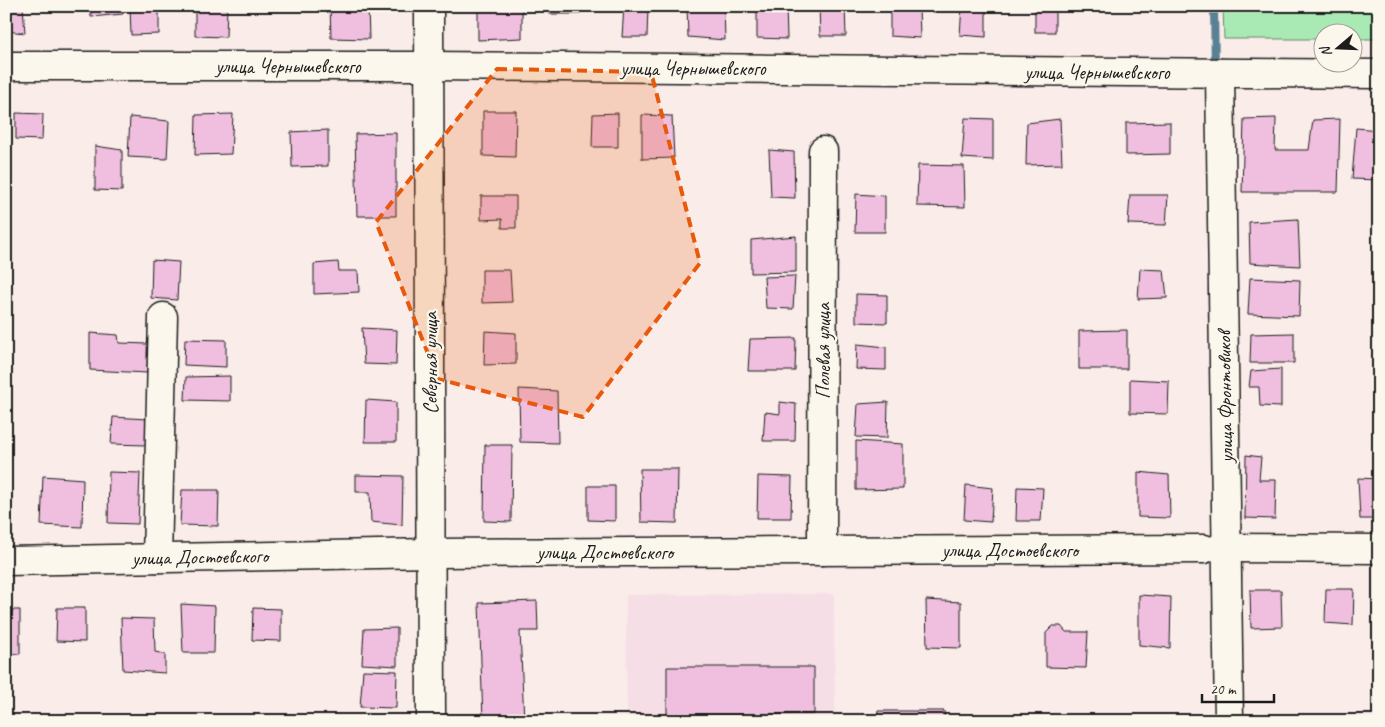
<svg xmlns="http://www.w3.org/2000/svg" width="1385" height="727" viewBox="0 0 1385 727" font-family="Caveat,sans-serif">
<rect width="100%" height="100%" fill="#f9ece9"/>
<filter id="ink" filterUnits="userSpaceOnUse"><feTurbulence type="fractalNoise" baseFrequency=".02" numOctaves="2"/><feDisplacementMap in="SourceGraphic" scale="10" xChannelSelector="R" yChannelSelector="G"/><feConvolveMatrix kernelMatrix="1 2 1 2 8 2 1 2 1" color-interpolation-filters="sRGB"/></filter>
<g filter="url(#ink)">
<path fill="#f6dee6" d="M834,594L835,721H627L626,595Z"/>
<path fill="#a9eab4" stroke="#628368" d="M1223,6H1379V39H1353L1352,32H1322V39H1224Z"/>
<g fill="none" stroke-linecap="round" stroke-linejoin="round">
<path stroke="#5a8093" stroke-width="8" d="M1214,6L1215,69"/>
</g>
<g fill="#f0bfdf" stroke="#1c1c1c">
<path d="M6,6H23L25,33L6,31Z"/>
<path d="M91,6H123V14L91,17Z"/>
<path d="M130,6H159V34L131,35Z"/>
<path d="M195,6H227L226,37L195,36Z"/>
<path d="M330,6H368L369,39L331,38Z"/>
<path d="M478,6H522V38L478,40Z"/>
<rect x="550" y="6" width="30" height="8"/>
<path d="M624,6H648L647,37H622Z"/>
<path d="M687,6H724L725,40L688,37Z"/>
<path d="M757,6H786L787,39L757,38Z"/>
<path d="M819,6H845L846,36H820Z"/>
<path d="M890,6H919L920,38L890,36Z"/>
<path d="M962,6H986V37L960,35Z"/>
<rect x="1035" y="6" width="20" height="26"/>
<path d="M483,111H516L515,157L483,156Z"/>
<path d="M16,113L43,114L42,140L16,139Z"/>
<path d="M618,113V147H592L593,114Z"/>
<path d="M233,114L231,154L195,155L196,115Z"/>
<path d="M642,115L672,116L674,158L642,159Z"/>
<path d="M130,117L169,121L167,159L128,157Z"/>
<path d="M965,118L993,119V160L962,158Z"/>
<path d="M1276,118L1275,150H1309L1313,120L1340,119L1338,192H1242L1244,119Z"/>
<path d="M1060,119L1062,164L1026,165L1027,123Z"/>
<path d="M1170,122V154L1126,155V123Z"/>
<path d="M1356,128L1379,130V180L1352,179Z"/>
<path d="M328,130V166L292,167L291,132Z"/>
<path d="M396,133V216H357L355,134Z"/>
<path d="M95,146L122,150V191L95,190Z"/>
<path d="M769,150L794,152L795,198L771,197Z"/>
<path d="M918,165L964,166L965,207L917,206Z"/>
<path d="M856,194L885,196V232H855Z"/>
<path d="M1130,195H1168L1166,225L1128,224Z"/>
<path d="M481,196H516V228H502V219L481,220Z"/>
<path d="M1298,219L1300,266L1250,263L1249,222Z"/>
<path d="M796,236V272L751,273V240Z"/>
<path d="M152,260L179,262L177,300L151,298Z"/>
<path d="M338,262L339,271H358L359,292L314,294V264Z"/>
<path d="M1140,269L1164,270L1167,298L1138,299Z"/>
<path d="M482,270H510L512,302L482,303Z"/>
<path d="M795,276L793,309L766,308L764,277Z"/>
<path d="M1250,278L1300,280L1299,316L1248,314Z"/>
<path d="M856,294L887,295V323L856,322Z"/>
<path d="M362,328L397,330L396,365L364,364Z"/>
<path d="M1127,330V369H1079V331Z"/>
<path d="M485,331L516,333V364L484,365Z"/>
<path d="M90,333L118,335L119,343L148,344L147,373L90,370Z"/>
<path d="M1294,333V363H1250L1251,334Z"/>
<path d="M796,338L795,371H748L750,339Z"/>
<path d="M185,339L226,340V367L184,365Z"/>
<path d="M857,344L886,347V370L856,369Z"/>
<path d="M1281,369V407L1260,406L1259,387H1249L1251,371Z"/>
<path d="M230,376V401L185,400L186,377Z"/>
<path d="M1130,379L1169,381L1168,414L1130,413Z"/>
<path d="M519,389L557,391L558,443L520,442Z"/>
<path d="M366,400L396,402V442H365Z"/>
<path d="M780,402L796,404L795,441H763L765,412L780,414Z"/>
<path d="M888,402L887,438L856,437L858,404Z"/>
<path d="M113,417L147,419L146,445L111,444Z"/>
<path d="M856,441L903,444V489L856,490Z"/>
<path d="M485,445H512L511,522L484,521Z"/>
<path d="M1246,455L1261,457L1259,480H1276L1275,519L1245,518Z"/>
<path d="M640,469H678L677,523L641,522Z"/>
<path d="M109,472L140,473L138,524L108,523Z"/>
<path d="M1138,472L1169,475L1170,518L1138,517Z"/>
<path d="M356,475L403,476L402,525L371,522L370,492H356Z"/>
<path d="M43,476L83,479L82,527L41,525Z"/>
<path d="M758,476L792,477L791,518H757Z"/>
<path d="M1358,478L1379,479V519H1360Z"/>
<path d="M966,485L993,488L991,522L964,520Z"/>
<path d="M588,486H615V521L588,520Z"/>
<path d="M1017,487L1043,488L1041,521H1016Z"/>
<path d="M182,490H219L218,526L180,525Z"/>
<path d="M1326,589H1354L1353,625L1325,623Z"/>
<path d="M1250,590H1281L1282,627L1251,628Z"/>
<path d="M1139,595L1171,597L1170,648L1139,645Z"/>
<path d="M926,600L961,602V648L927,647Z"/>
<path d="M537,601L538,631H520L524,721H483L479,603Z"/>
<path d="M181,604L215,606L214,653H183Z"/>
<path d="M57,608H85V642L56,641Z"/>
<path d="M253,608L281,609V641L252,640Z"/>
<path d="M6,610H20V654L6,653Z"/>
<path d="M121,618L154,619L155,652L165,654V673L123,670Z"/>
<path d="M1053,626H1061L1066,632H1088L1086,668L1046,667V633Z"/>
<path d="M397,628V666L362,664L364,629Z"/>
<path d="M667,667H814V714L667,715Z"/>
<path d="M363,670L397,671L396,708L360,707Z"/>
<path d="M878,711H944L945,721H877Z"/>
</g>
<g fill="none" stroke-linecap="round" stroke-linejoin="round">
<g stroke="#1c1c1c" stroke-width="31">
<g id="minor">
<path d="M429,6L431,721"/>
<path d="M6,66H429L1379,74"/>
<path d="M1220,73L1229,721"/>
<path d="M1219,548L1379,549"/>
<path d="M822,551L823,151"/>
<path d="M157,558L163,317"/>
<path d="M6,561L431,553L1204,549"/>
</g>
</g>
<use href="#minor" stroke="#fbf7ec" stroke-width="28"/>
</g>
</g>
<path fill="#e8590c" fill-opacity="0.2" stroke="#e8590c" stroke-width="4" stroke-dasharray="10 6" stroke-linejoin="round" d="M497,69L651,72L700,263L583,417L438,379L376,222Z"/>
<g text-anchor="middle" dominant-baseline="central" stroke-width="4.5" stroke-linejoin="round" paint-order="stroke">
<g font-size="20" fill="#1c1c1c" stroke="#fbf7ec">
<text x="288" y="66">улица Чернышевского</text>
<text x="693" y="68">улица Чернышевского</text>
<text x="1097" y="72">улица Чернышевского</text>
<text transform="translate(823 351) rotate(-90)">Полевая улица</text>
<text transform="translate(430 363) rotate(-90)">Северная улица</text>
<text transform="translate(1225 397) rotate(-91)">улица Фронтовиков</text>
<text x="1010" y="550">улица Достоевского</text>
<text x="605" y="552">улица Достоевского</text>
<text transform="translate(200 557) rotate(-1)">улица Достоевского</text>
</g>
</g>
<rect width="1385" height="727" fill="none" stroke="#fbf7ec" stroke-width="25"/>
<rect x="12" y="12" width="1360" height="702" fill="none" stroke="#1c1c1c" stroke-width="2" filter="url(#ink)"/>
<g transform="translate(1338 48) rotate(251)"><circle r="24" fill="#fbf7ec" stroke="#a29f99"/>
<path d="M0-4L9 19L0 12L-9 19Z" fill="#1c1c1c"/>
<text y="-8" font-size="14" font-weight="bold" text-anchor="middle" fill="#1c1c1c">N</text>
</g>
<path d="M1202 694v8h72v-8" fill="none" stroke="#1c1c1c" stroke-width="2.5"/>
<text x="1210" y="694" font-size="15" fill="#1c1c1c" stroke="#fbf7ec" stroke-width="4" paint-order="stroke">20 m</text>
</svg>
